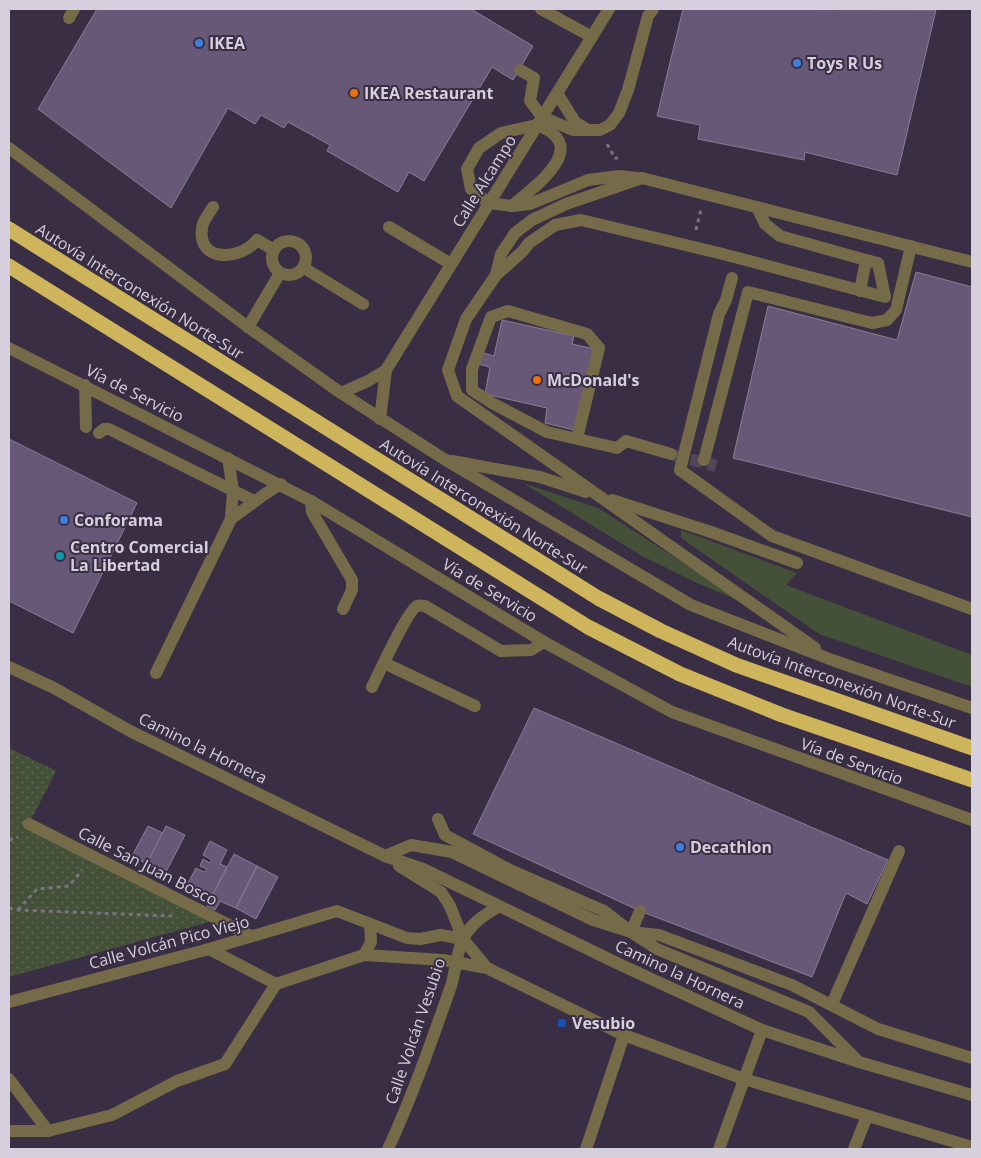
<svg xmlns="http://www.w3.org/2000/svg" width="981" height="1158" viewBox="0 0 981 1158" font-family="'Open Sans',sans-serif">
<defs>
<pattern id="park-dots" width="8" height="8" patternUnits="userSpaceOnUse" patternTransform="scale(1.25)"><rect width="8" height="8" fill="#445037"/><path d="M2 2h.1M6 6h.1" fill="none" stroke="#5e6854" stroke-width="1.8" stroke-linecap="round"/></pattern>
</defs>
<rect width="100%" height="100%" fill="#392e43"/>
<g fill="#445037">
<path d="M523,483L598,508L751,606L695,582L642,556Z"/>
<path d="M681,530L797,573L786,585L972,655V687L819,634L681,538Z"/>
</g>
<path fill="url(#park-dots)" d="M9,748L56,771L29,824L217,920L9,977Z"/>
<g fill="#685877" stroke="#8a7d96">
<path d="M97,9H471L533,46L513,80L492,67L424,181L409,172L398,192L327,151L330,145L288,122L284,128L261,115L255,124L228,108L171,208L38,109Z"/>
<path d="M683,9L936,10L897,175L805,152L804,160L698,139L700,125L657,116Z"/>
<path d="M916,272L972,287V517L733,458L768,306L897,340Z"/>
<path d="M502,320L574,336L572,344L595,349L574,430L545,423L547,408L485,394L490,367L478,364L480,352L494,356Z"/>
<path d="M9,439L137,503L73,633L9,601Z"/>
<path d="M534,708L888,860L867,904L846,893L812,977L640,911L473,834Z"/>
<path d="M148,826L163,833L147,864L132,856Z"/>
<path d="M166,826L185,835L165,874L146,865Z"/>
<path d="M210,841L227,850L220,864L227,867L212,897L187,885L196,868L204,872L207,869L200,866L203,859L210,863L212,860L203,855Z"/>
<path d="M234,854L257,866L236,908L220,901L215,910L207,906Z"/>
<path d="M257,866L278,877L256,919L236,908Z"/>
</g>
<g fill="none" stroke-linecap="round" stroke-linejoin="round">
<path stroke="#51465a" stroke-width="12" stroke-dasharray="12 6" stroke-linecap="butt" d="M673,455L716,466"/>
<g stroke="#7a7183" stroke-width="3" stroke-dasharray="4 4" stroke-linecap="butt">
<path d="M607,144L615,158H618"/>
<path d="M696,230L701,209"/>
<path d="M9,840L18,837"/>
<path d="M9,908L18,910L172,916"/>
<path d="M18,910L37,889L69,886L82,870"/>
</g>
<g stroke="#756b49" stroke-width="12">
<path d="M541,9L592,37"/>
<path d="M69,18L74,9"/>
<path d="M520,70L534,78L530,101L542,117L573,130H600L610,125L619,113L628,90L648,16L653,9"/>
<path d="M557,93L575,122L588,130"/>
<path d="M537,125C593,146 535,186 512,206L489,203L476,193L471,189L467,169L479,148L501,133Z"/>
<path d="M9,148L248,327L341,393L444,459L691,605L832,660L972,708"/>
<path d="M512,206L530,204L588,180L619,176L637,178"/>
<path d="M213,207C210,212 205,218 203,224C193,261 238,263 257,240L274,250"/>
<path d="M757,207L765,224L780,236L866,260L860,291"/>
<path d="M389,227L451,264"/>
<circle cx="289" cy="258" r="17"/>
<path d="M304,268L363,304"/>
<path d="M496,275L522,252L529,243L555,225L581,220L723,254L885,297L878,263L866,260"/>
<path d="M732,278L726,300L719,314L680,470L772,536L972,609"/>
<path d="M248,327L280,273"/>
<path d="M9,348L311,501L544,642L672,712L972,820"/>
<path d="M85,385L86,427"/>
<path d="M341,393L368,381L386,370"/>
<path d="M380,419L386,370L609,9"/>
<path d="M99,433L104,429H109L254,501"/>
<path d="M577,438L599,348L587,334L508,311L491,317L472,369V390L492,403L547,432L617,448L626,441L671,454"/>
<path d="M704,460L748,292L872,323L887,320L896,310L911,246"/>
<path d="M452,461L540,477L586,492"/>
<path d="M612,500L711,532L797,563"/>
<path d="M311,501L312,512L352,580V590L343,609"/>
<path d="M231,519L265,494L281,484"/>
<path d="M815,648L457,396L448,370L466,319L496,275L501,254L515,233L532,220L566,204L642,178L972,262"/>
<path d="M384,663L475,706"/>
<path d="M9,667L54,688L130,731L385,856L423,869L621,965L762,1030L859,1062L972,1095"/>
<path d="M156,673L231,519L233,490L228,458"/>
<path d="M372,687C378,675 408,610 417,606C420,605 422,606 425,606L501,651L531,650L544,642"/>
<path d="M438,819L445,835L510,870L604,911L631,932L659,935L792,985L878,1029L972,1058"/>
<path d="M29,824L251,936"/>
<path d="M385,856L411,845L452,852L593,920L631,932L657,949L809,1012L857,1060"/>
<path d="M399,866L441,892L450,906L463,939L487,968L624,1035L744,1079L972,1147"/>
<path d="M631,932L640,911"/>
<path d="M209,949L276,984"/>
<path d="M364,955L371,942L370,924"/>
<path d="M9,1002L209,949L337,911L407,938L420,939L441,935L463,939"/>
<path d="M832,1004L899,851"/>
<path d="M9,1079L48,1131"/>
<path d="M9,1131H48L112,1115L177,1081L225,1064L276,984L364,955L443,960L487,968"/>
<path d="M388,1149C412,1097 431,1043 450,989C456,973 456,951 464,937C472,923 484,915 498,907"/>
<path d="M586,1149L624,1035"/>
<path d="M719,1149L762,1030"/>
<path d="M854,1149L867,1116"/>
</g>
<g stroke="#ceb55c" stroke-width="15">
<path d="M9,229L598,598L661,631L736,665L972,748"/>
<path d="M9,266L588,627L680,674L782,715L972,780"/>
</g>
</g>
<g fill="#3f7fe0" stroke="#392e43" stroke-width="2">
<circle cx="199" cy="43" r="5"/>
<circle cx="797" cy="63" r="5"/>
<circle cx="64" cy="520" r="5"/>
<circle cx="680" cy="847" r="5"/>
</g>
<g fill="#e8710a" stroke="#392e43" stroke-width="2">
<circle cx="354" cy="93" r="5"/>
<circle cx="537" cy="380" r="5"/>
</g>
<circle fill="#0f9aa8" stroke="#392e43" stroke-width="2" cx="60" cy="556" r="5"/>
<rect fill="#1a4fb4" stroke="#392e43" stroke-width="2" x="557" y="1018" width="10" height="10" rx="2.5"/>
<g text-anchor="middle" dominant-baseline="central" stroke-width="4" stroke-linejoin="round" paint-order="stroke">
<g font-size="16" font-weight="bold" fill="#d6cfdd" stroke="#392e43" text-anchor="start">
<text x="209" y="43">IKEA</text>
<text x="807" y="63">Toys R Us</text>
<text x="364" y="93">IKEA Restaurant</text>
<text x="547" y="380">McDonald's</text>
<text x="74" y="520">Conforama</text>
<text x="70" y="547">Centro Comercial<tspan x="70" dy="18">La Libertad</tspan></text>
<text x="690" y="847">Decathlon</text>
<text x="572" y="1023">Vesubio</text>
</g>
<g font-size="16" fill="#d6cfdd" stroke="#392e43">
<text transform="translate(484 181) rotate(-58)">Calle Alcampo</text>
<text transform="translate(140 291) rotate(32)">Autovía Interconexión Norte-Sur</text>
<text transform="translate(135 393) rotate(27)">Vía de Servicio</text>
<text transform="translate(484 506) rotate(32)">Autovía Interconexión Norte-Sur</text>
<text transform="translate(490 590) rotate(31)">Vía de Servicio</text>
<text transform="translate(842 682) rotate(20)">Autovía Interconexión Norte-Sur</text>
<text transform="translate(203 748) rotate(26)">Camino la Hornera</text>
<text transform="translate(852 761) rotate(20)">Vía de Servicio</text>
<text transform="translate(148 866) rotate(27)">Calle San Juan Bosco</text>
<text transform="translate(169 942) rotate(-15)">Calle Volcán Pico Viejo</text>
<text transform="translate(680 974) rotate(25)">Camino la Hornera</text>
<text transform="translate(415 1031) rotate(-71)">Calle Volcán Vesubio</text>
</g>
</g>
<rect width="981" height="1158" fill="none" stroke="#d6cfdd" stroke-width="20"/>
</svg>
